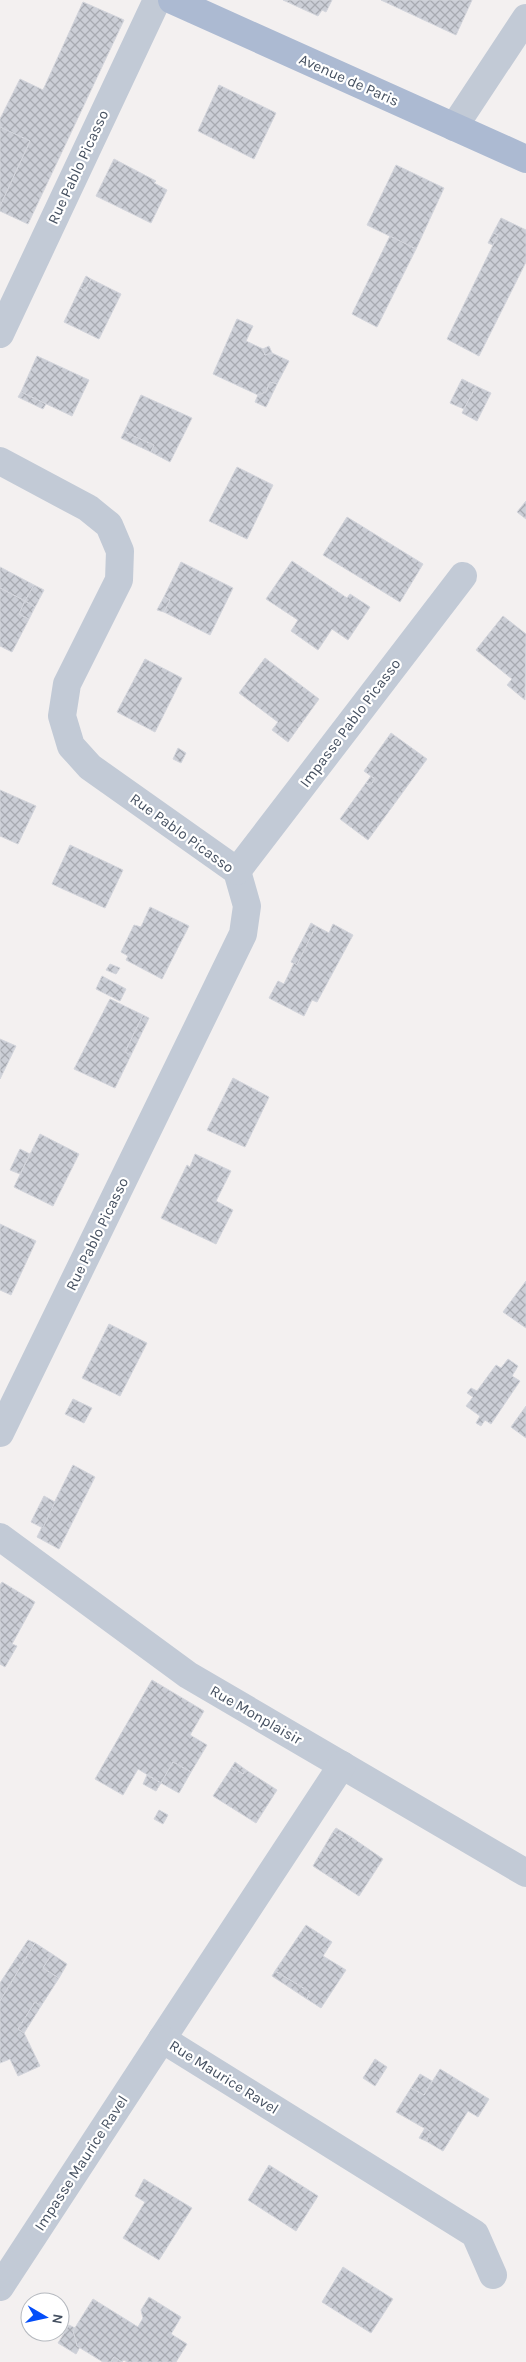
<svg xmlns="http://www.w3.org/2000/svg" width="526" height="2362" viewBox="0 0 526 2362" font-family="Karla,sans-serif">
<defs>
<pattern id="building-cross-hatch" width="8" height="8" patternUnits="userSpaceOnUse" patternTransform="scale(1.25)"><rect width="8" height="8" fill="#cbced6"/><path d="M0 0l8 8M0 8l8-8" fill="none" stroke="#a7aab1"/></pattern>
</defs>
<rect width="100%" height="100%" fill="#f3f0f0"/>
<g fill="url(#building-cross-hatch)" stroke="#d3d5dc">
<path d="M283,0H332L326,12L322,10L318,16Z"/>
<path d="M381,0H472L456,35Z"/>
<path d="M83,2L124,20L28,224L0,211V206L30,141L0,127V119L20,79L43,90Z"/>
<path d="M219,85L276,113L254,159L198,131Z"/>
<path d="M0,127L30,141L0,206Z"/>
<path d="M114,159L156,181L154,183L167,190L151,223L96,196Z"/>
<path d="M396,165L444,188L416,249L367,225Z"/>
<path d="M501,218L526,230V262L479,356L447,339L498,235L493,233Z"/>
<path d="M493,233L498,235L493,245L488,243Z"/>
<path d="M390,236L416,249L377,327L352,314Z"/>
<path d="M86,276L91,279L85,291L80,288Z"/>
<path d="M91,279L121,294L99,339L64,322L80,288L85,291Z"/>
<path d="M237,319L253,326L246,341L263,349L265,355L272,353L289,361L277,384L270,382L266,392L258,395L213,374Z"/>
<path d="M269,346L272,353L265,355L263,349Z"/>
<path d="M37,356L89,380L72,416L21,392Z"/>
<path d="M462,379L476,386L464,409L450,403Z"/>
<path d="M270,382L277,384L266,407L255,402L258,395L266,392Z"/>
<path d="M476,386L491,393L477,421L462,413Z"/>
<path d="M21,392L46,404L43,409L18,397Z"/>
<path d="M141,395L192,418L170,462L151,452L154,445L124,432Z"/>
<path d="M124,432L154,445L151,452L121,438Z"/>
<path d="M237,467L273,485L247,539L209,521Z"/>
<path d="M526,501V519L517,512Z"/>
<path d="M347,517L423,564L400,602L323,555Z"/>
<path d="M292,561L347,598L350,594L370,607L348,640L332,629L318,650L291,631L298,620L266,599Z"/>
<path d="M181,562L233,588L210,635L164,612L170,600L164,597Z"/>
<path d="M0,567L34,585L25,601L0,588Z"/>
<path d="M34,585L44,590L35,607L25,601Z"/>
<path d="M0,588L25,601L19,614L29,619L12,652L0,646Z"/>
<path d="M164,597L170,600L164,612L157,610Z"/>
<path d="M25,601L35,607L29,619L19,614Z"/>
<path d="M503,616L526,634L525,700L507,685L512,679L476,650Z"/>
<path d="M265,658L319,699L288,742L272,730L278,722L239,693Z"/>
<path d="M145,659L182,678L155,732L117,712Z"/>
<path d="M391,733L427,759L368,840L340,819L366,783L370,785L375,779L364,771Z"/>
<path d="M178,748L186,753L181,763L173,759Z"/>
<path d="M371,776L375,779L370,785L366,783Z"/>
<path d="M0,790L36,806L18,844L0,836Z"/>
<path d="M70,845L123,870L105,908L52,884Z"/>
<path d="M150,907L189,926L162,979L126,960L128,956L121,952L134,925L141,927Z"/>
<path d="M311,923L316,926L297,965L291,962Z"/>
<path d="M333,924L353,935L317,1002L312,1000L304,1016L269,998L278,981L284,984L294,963L297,965L316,926L329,933Z"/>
<path d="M110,964L120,968L116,974L106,970Z"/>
<path d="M102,976L126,989L120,1001L96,989Z"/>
<path d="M110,999L143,1015L125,1052L131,1055L115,1088L74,1069Z"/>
<path d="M143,1015L149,1018L131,1055L125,1052Z"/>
<path d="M0,1039L16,1046L0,1079Z"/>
<path d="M233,1078L269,1097L245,1147L207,1130Z"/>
<path d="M40,1134L79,1154L53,1206L14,1187Z"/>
<path d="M20,1149L30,1154L20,1174L10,1170Z"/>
<path d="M195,1154L231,1171L216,1201L233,1210L216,1244L161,1218L187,1165L190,1167Z"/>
<path d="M0,1224L36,1241L11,1295L0,1290Z"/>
<path d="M526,1281V1328L503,1312Z"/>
<path d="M109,1324L147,1343L120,1396L82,1378Z"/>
<path d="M508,1359L518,1366L512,1376L520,1381L491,1424L485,1420L481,1426L476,1423L480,1416L466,1406L473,1397L467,1393L471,1388L477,1391L496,1365L501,1368Z"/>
<path d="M73,1399L92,1408L84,1423L65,1414Z"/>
<path d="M526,1406V1438L511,1427Z"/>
<path d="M73,1465L95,1477L59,1549L37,1537Z"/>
<path d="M44,1496L55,1502L43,1528L31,1522Z"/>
<path d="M2,1582L35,1602L12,1644L17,1646L5,1667L0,1664V1585Z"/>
<path d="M152,1680L204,1711L190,1735L207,1745L191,1772L173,1762L161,1783L138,1769L123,1795L95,1779Z"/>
<path d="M173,1762L191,1772L179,1793L161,1783Z"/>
<path d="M235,1762L246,1770L243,1774L232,1767Z"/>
<path d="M232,1767L243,1774L246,1770L277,1790L256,1823L213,1796Z"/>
<path d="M147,1775L161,1783L156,1791L143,1784Z"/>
<path d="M159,1810L168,1815L163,1824L154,1819Z"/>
<path d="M336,1828L351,1837L347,1841L333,1832Z"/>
<path d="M333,1832L347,1841L351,1837L383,1859L359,1896L313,1866Z"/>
<path d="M306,1925L332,1942L323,1956L346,1970L321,2008L307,1999L310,1992L275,1971Z"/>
<path d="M28,1940L35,1943L0,2001V1983Z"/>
<path d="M35,1943L52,1954L43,1968L59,1978L41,2006L35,2002L18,2029L24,2033L40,2066L18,2076L10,2059L0,2063V2001Z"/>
<path d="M52,1954L67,1964L59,1978L43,1968Z"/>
<path d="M275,1971L310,1992L307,1999L272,1976Z"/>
<path d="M35,2002L41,2006L24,2033L18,2029Z"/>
<path d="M375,2059L387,2067L375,2086L363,2078Z"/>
<path d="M440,2069L489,2099L478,2117L468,2111L443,2151L426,2141L431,2132L396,2112L411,2088L424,2095Z"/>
<path d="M420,2074L432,2081L424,2095L411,2088Z"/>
<path d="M425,2128L431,2132L426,2141L419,2138Z"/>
<path d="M269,2165L318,2196L296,2231L248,2200Z"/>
<path d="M144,2179L192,2208L159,2260L123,2238L145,2202L135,2196Z"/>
<path d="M343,2267L393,2299L371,2333L322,2302Z"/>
<path d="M149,2297L181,2317L171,2334L187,2344L176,2362H127L124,2360L122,2362L114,2357L111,2362H103L77,2346L73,2331L93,2299L138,2327L143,2318L141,2310Z"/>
<path d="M69,2325L75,2328L73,2331L77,2346L80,2347L76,2354L58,2343Z"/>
<path d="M114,2357L122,2362H111Z"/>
</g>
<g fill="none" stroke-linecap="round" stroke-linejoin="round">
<g stroke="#c2cad6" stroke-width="28">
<path d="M454,127L526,18"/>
<path d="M0,334L157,0"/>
<path d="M0,461L88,508L109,525L120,551L119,580L67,684L62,716L71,746L90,767L237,871L247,906L243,934L0,1433"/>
<path d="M237,871L463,576"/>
<path d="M0,1537L188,1675L526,1873"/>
<path d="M342,1765L162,2039L475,2234L493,2275"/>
<path d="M0,2287L162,2039"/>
</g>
<path stroke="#acbad2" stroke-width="28" d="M172,0L526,159"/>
</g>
<g text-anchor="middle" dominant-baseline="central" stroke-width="4.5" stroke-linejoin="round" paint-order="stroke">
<g font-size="15" fill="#455060" stroke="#fff">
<text transform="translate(349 80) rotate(24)">Avenue de Paris</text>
<text transform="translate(78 167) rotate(-65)">Rue Pablo Picasso</text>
<text transform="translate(350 723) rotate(-53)">Impasse Pablo Picasso</text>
<text transform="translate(182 833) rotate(36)">Rue Pablo Picasso</text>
<text transform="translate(97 1234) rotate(-64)">Rue Pablo Picasso</text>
<text transform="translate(256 1715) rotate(30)">Rue Monplaisir</text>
<text transform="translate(224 2077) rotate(32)">Rue Maurice Ravel</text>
<text transform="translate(81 2163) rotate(-57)">Impasse Maurice Ravel</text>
</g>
</g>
<g transform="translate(45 2317) rotate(99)"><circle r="24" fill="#ffffff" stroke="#b5b9bf"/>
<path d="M0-4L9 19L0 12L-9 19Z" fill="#034df9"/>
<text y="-8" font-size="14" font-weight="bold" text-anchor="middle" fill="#455060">N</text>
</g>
</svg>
